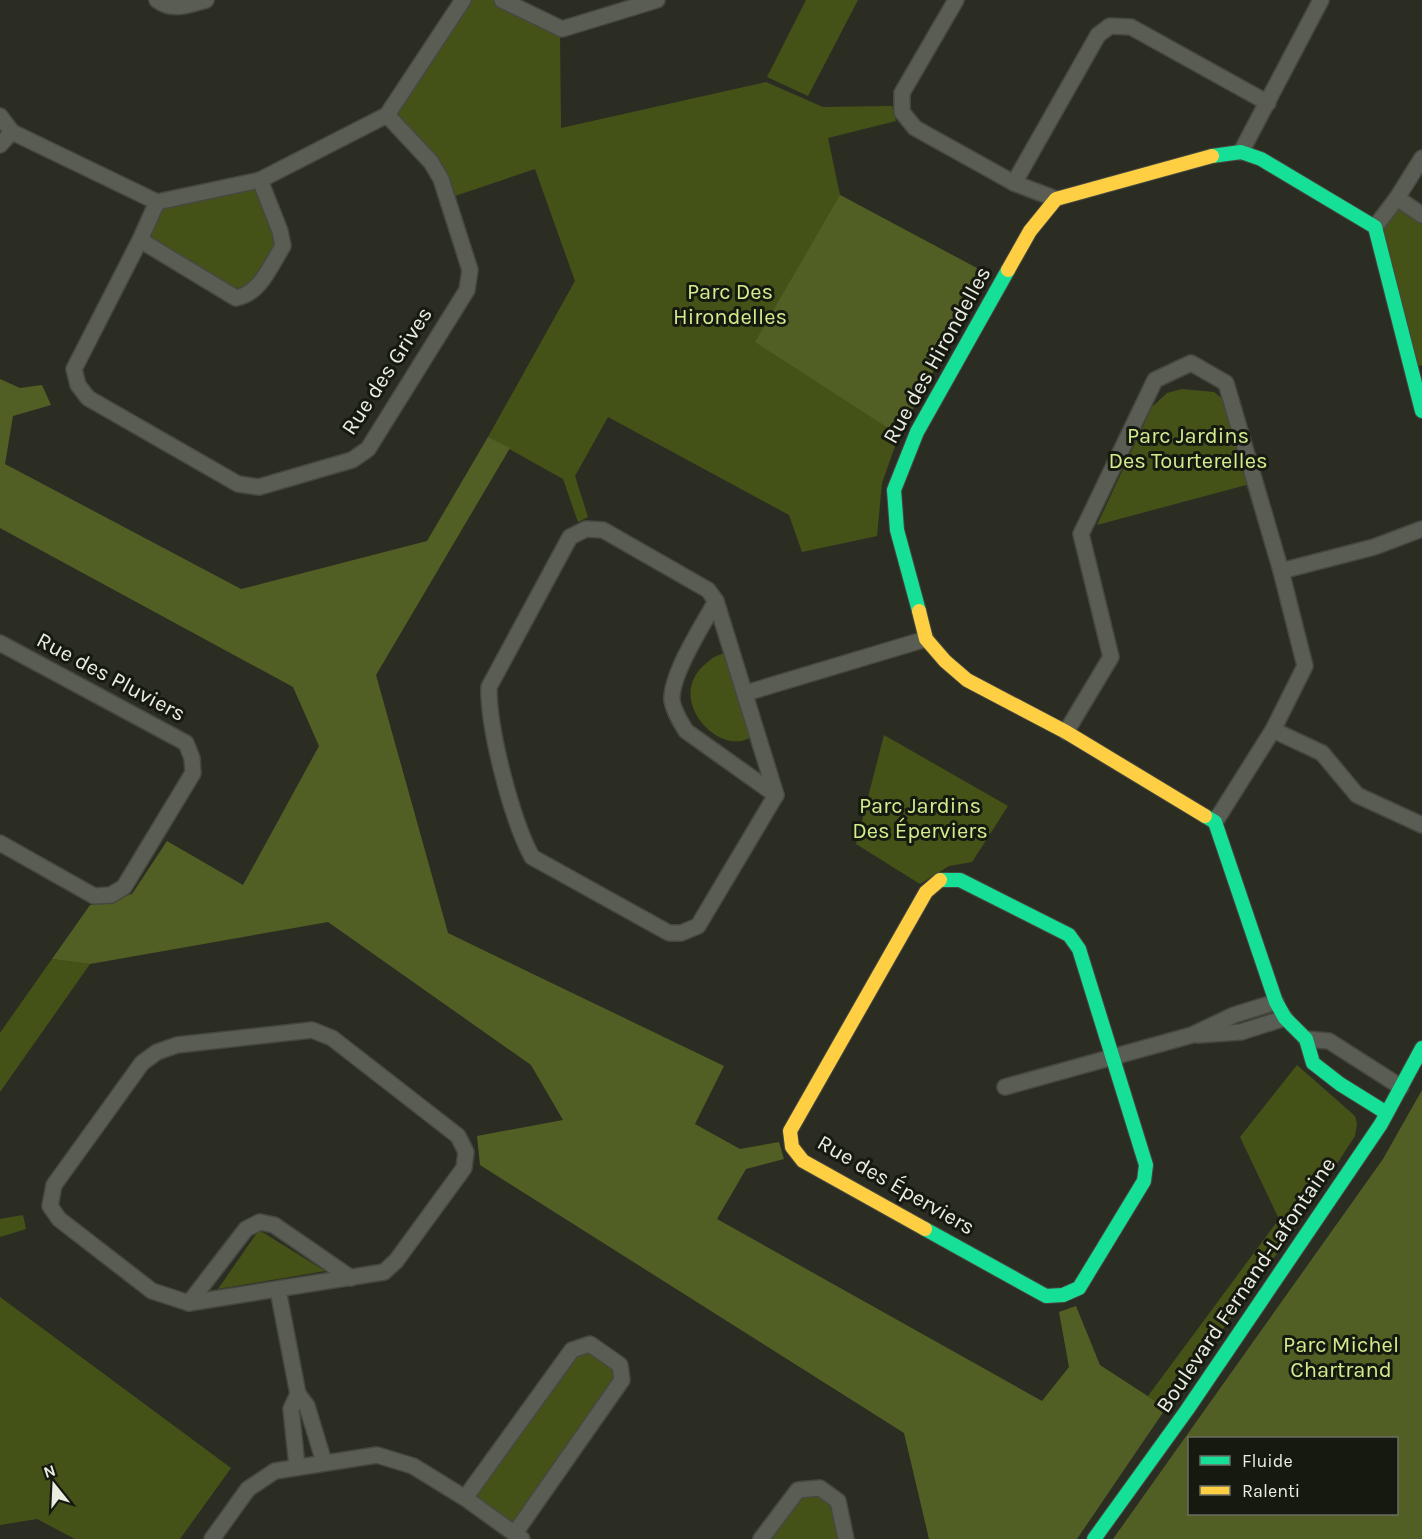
<svg xmlns="http://www.w3.org/2000/svg" width="1422" height="1539" viewBox="0 0 1422 1539" font-family="Karla,sans-serif">
<rect width="100%" height="100%" fill="#2b2d23"/>
<g fill="#455217">
<path d="M468,0H494L560,31L561,128L766,82L823,107L892,106L896,121L828,138L840,195L986,273L899,435L882,483L877,536L802,552L789,515L608,417L575,476L588,517L578,522L563,479L488,437L575,281L535,169L452,197L442,163L393,114Z"/>
<path d="M806,0H858L808,96L767,77Z"/>
<path d="M258,185L279,246L256,283L236,294L146,239L159,205Z"/>
<path d="M1397,198L1422,215V365L1411,368L1375,227Z"/>
<path d="M1182,389L1214,392L1225,401L1250,484L1097,525L1152,407L1167,393Z"/>
<path d="M726,653L755,734C724,762 666,703 702,667C711,659 715,655 726,653Z"/>
<path d="M884,735L1008,806L972,862L949,866L920,884L856,844Z"/>
<path d="M52,959L90,964L0,1092V1033Z"/>
<path d="M1297,1065L1355,1116L1357,1124L1355,1136L1296,1227L1166,1408L1148,1396L1279,1219L1240,1137Z"/>
<path d="M23,1215L26,1229L0,1237V1219Z"/>
<path d="M259,1230L325,1271L218,1289Z"/>
<path d="M0,1297L231,1468L180,1539H75L37,1519L0,1525Z"/>
<path d="M590,1344L620,1365L622,1380L515,1533L465,1498L572,1350Z"/>
<path d="M798,1490L838,1501L846,1539H761Z"/>
</g>
<g fill="#515f24" fill-rule="evenodd">
<path d="M840,195L986,273L899,435L755,342Z"/>
<path d="M0,379L20,388L42,385L51,405L13,416L5,464L241,589L427,541L488,437L510,448L376,675L448,933L724,1066L695,1124L740,1149L779,1142L784,1159L746,1169L717,1219L1042,1401L1069,1367L1059,1312L1076,1306L1100,1365L1166,1408L1077,1539H929L904,1433L480,1165L477,1136L563,1120L531,1065L328,922L90,964L52,959L90,905L132,894L167,841L243,885L319,746L293,687L0,528Z"/>
<path d="M1422,1090V1539H1113L1383,1159ZM1190,1438H1396V1514H1190Z"/>
</g>
<g fill="none" stroke-linecap="round" stroke-linejoin="round">
<g stroke="#46483f" stroke-width="18">
<g id="street">
<path d="M157,0C173,12 189,5 206,0"/>
<path d="M502,0L562,29L657,0"/>
<path d="M956,0L902,93V112L915,128L1014,183L1056,199"/>
<path d="M0,116L12,132L157,202L260,180L387,115L463,0"/>
<path d="M0,145L12,132"/>
<path d="M1241,152L1321,0"/>
<path d="M1014,183L1098,35L1110,26L1131,27L1268,103"/>
<path d="M1397,198L1422,215"/>
<path d="M157,202L140,240L74,369L78,385L88,398L238,484L259,487L352,460L368,449L467,290L470,270L441,179L431,162L387,115"/>
<path d="M1375,227L1397,198L1422,158"/>
<path d="M140,240L236,298C261,293 270,266 283,246L280,231L260,180"/>
<path d="M586,529L603,530L708,590L716,601L776,795L698,926L681,933H669L532,857C512,820 488,729 489,687L570,537Z"/>
<path d="M1281,571L1374,547L1422,529"/>
<path d="M716,601C703,625 670,675 672,701C674,712 680,721 686,731L776,795"/>
<path d="M0,643L186,743L192,758L193,773L124,887L111,895L94,896L0,843"/>
<path d="M746,693L926,639"/>
<path d="M1273,730L1322,753L1357,795L1422,825"/>
<path d="M1066,732L1111,657L1081,534L1155,380L1191,363L1226,383L1281,571L1305,666L1273,730L1215,822"/>
<path d="M312,1030L332,1038L458,1136L466,1152L464,1168L396,1261L384,1272L189,1303L152,1291L59,1219L50,1206L54,1185L142,1063L157,1052L177,1045Z"/>
<path d="M1198,1035L1241,1032L1285,1018"/>
<path d="M1306,1039L1329,1041L1401,1087"/>
<path d="M1005,1087L1192,1035L1234,1015L1276,1002"/>
<path d="M278,1290L298,1394"/>
<path d="M189,1303L246,1229L260,1222L274,1225L351,1278"/>
<path d="M297,1466L291,1409L298,1394L307,1406L324,1462"/>
<path d="M465,1498L572,1350L590,1344L620,1365L622,1380L515,1533"/>
<path d="M212,1539L248,1489L275,1471L377,1455L413,1466L465,1498L522,1539"/>
<path d="M761,1539L798,1490L820,1488L838,1501L846,1539"/>
</g>
</g>
<g stroke="#46483f" stroke-width="16">
<g id="fast">
<path d="M1212,156L1241,152L1261,159L1375,227L1422,411"/>
<path d="M919,611L897,530L894,490L917,432L1008,270"/>
<path d="M1205,816L1215,822L1276,1002L1285,1018L1306,1039L1313,1063L1340,1084L1385,1112"/>
<path d="M925,1229L1046,1296L1063,1295L1079,1288L1144,1181L1146,1165L1079,949L1069,935L960,880H940"/>
<path d="M1094,1539L1187,1410L1381,1124L1422,1048"/>
</g>
</g>
<g stroke="#46483f" stroke-width="16">
<g id="slow">
<path d="M1008,270L1030,231L1056,199L1212,156"/>
<path d="M919,611L926,639L945,661L967,680L1066,732L1205,816"/>
<path d="M925,1229L803,1161L792,1147L790,1131L926,892L940,880"/>
</g>
</g>
<use href="#street" stroke="#5a5d54" stroke-width="15"/>
<use href="#fast" stroke="#16e098" stroke-width="14"/>
<use href="#slow" stroke="#ffcf43" stroke-width="14"/>
</g>
<g text-anchor="middle" dominant-baseline="central" stroke-width="6" stroke-linejoin="round" paint-order="stroke">
<g font-size="22" fill="#d3ed8d" stroke="#161910">
<text x="730" y="292">Parc Des<tspan x="730" dy="25">Hirondelles</tspan></text>
<text x="1188" y="436">Parc Jardins<tspan x="1188" dy="25">Des Tourterelles</tspan></text>
<text x="920" y="806">Parc Jardins<tspan x="920" dy="25">Des Éperviers</tspan></text>
<text x="1341" y="1345">Parc Michel<tspan x="1341" dy="25">Chartrand</tspan></text>
</g>
<g font-size="22" fill="#eaeee1" stroke="#161910">
<text transform="translate(937 355) rotate(-61)">Rue des Hirondelles</text>
<text transform="translate(387 371) rotate(-57)">Rue des Grives</text>
<text transform="translate(111 677) rotate(28)">Rue des Pluviers</text>
<text transform="translate(896 1185) rotate(30)">Rue des Éperviers</text>
<text transform="translate(1246 1285) rotate(-56)">Boulevard Fernand-Lafontaine</text>
</g>
</g>
<rect x="1188" y="1437" width="210" height="78" fill="#161910" stroke="#6b6e64" stroke-width="1.5"/>
<rect x="1200" y="1456" width="30" height="9" fill="#16e098" stroke="#6b6e64" stroke-width="1.5"/>
<text x="1242" y="1467" font-size="18" fill="#eaeee1">Fluide</text>
<rect x="1200" y="1486" width="30" height="9" fill="#ffcf43" stroke="#6b6e64" stroke-width="1.5"/>
<text x="1242" y="1497" font-size="18" fill="#eaeee1">Ralenti</text>
<g transform="translate(54 1485) rotate(342)" stroke="#161910" stroke-width="4.5" paint-order="stroke">
<path d="M0-4.5L10 22L0 15L-10 22Z" fill="#eaeee1"/>
<text y="-9" font-size="16" font-weight="bold" text-anchor="middle" fill="#eaeee1">N</text>
</g>
</svg>
